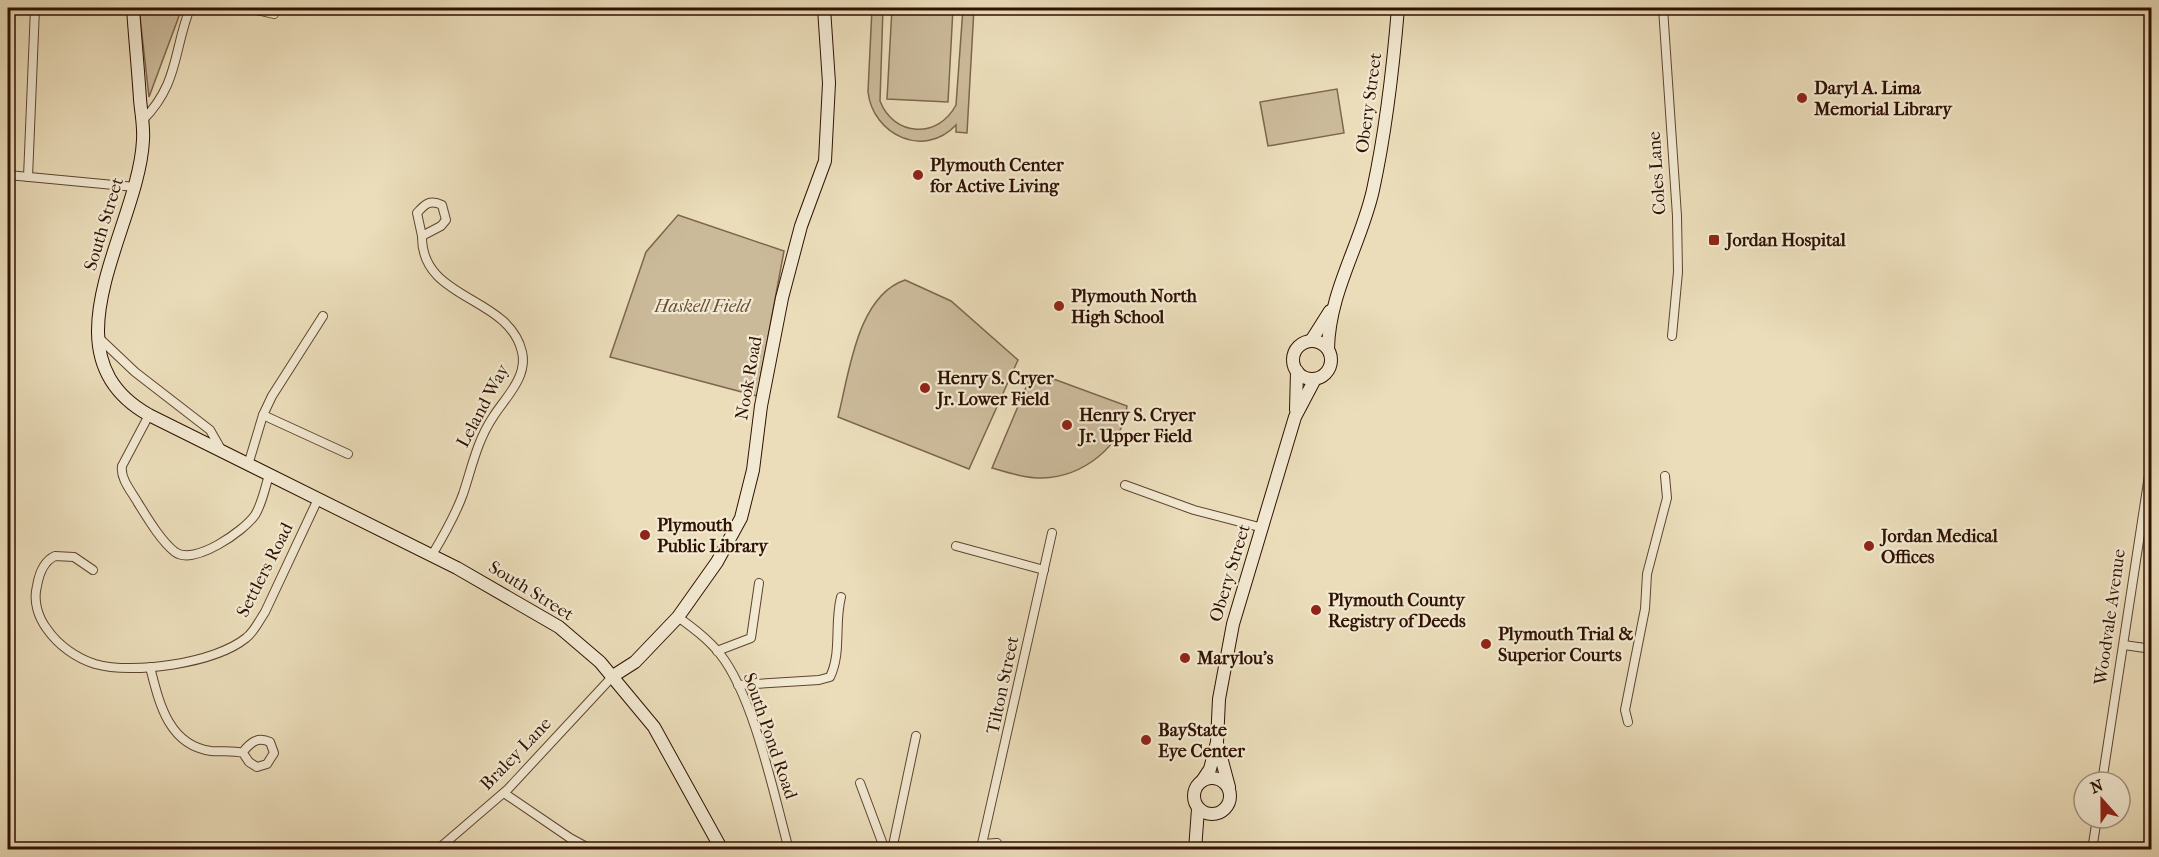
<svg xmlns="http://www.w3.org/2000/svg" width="2159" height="857" viewBox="0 0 2159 857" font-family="'IM FELL French Canon',serif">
<rect width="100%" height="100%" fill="#ebddba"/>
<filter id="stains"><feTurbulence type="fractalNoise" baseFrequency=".00333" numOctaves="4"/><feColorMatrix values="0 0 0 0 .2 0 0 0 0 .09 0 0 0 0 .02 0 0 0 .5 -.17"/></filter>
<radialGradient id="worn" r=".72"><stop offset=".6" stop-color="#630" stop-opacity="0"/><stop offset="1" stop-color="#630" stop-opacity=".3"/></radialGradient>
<g fill="#cbba9a" stroke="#7d664d" stroke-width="1.5">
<path d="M139,8H182L149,97Z"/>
<path d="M872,8H883L880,101C894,137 938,139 956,105L963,8H974L967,133L956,132V125C924,159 873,135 868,92Z"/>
<path d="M892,8H953L948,102L887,99Z"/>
<path d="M1337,89L1344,133L1268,146L1260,102Z"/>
<path d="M678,215L784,251L757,396L610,357L646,252Z"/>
<path d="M905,280L951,301L1018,360L969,469L838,417C849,374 857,296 905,280Z"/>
<path d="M1040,374L1127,406C1123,447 1082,477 1042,478C1025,478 1009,473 992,468L1030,378Z"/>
</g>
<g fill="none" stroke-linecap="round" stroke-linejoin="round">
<g stroke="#5e442e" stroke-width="10">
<g id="street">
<path d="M248,8L274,14"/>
<path d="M1663,8L1677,216L1678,272L1672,336"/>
<path d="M142,121C179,84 173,52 190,8"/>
<path d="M8,175L135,187"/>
<path d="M28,177L35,8"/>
<path d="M422,236L417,213C425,204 430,199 442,205L446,220L441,226L422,236C421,301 509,295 522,352C528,377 505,398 493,417C477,441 472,467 463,494C455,516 444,535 432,555"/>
<path d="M98,337L135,372L210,430L222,451"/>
<path d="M149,415L122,466C120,479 132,492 138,503C148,519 161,541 175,552C194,566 244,531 255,515C262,504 265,488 269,475"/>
<path d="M263,415L348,454"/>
<path d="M248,465L263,415L272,396L323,316"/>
<path d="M1125,485L1194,510L1263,528"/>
<path d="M956,546L1044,570"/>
<path d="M93,570L74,557L55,556C44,561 39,574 37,586C33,601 38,617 47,629C58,645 76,658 95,664C133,675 215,663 246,638C254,632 259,621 265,612L318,499"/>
<path d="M678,617C693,628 708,639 720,654C754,697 774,795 789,850"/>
<path d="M2124,645L2152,649"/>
<path d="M717,651L751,638L759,583"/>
<path d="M150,667C159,702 168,745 211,751C222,752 232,750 243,753L249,762L257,767L267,764L274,753L270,742C257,736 250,743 242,753"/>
<path d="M738,685L819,680L830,677C842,652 834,624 841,597"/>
<path d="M1628,722L1625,710L1645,609L1647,574L1667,498L1665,476"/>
<path d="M2102,782L2152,456"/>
<path d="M860,783L885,850"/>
<path d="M504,793L570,838L592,850"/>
<path d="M982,844L1052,533"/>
<path d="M437,850L508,789L613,676"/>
<path d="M892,850L916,736"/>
<path d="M974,850L982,844L997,843"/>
<path d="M2092,850L2097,818"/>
</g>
</g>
<g stroke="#2f1100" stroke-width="14">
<g id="secondary">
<path d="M133,8C135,38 138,68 140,99C141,112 144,126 143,140C139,228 40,354 149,415L457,568L559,627L600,662L654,727L722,850"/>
<path d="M1311,341L1330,311"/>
<circle cx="1312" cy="360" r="19"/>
<path d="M1328,349C1329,292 1361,244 1373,190C1386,130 1393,69 1398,8"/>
<path d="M1296,410L1297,371"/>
<path d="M613,676L635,662L678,617L717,562L741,518L753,470L761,406L782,298L801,226L825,161L829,83L824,8"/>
<path d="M1218,746L1229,787"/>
<circle cx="1212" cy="796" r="18"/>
<path d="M1202,781L1210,769L1217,742L1219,699L1233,624L1295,417L1315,379"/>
<path d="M1195,850L1198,809"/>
</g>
</g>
<use href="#street" stroke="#f2e9d2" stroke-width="8"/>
<use href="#secondary" stroke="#f2e9d2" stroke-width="12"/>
</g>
<g fill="#8f2418" stroke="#f2e9d2" stroke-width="2">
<circle cx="1802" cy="98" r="6"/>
<circle cx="918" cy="175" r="6"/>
<rect x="1708" y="234" width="12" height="12" rx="3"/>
<circle cx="1059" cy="306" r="6"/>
<circle cx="925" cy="388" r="6"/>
<circle cx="1067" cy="425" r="6"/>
<circle cx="645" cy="535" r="6"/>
<circle cx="1869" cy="546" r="6"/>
<circle cx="1316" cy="610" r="6"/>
<circle cx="1486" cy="644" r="6"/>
<circle cx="1185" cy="658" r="6"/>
<circle cx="1146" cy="740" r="6"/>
</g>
<g text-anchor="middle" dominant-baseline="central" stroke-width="4.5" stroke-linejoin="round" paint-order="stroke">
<g font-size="18" font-weight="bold" fill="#2f1100" stroke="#f2e9d2" text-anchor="start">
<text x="1814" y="88">Daryl A. Lima<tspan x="1814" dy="21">Memorial Library</tspan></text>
<text x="930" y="165">Plymouth Center<tspan x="930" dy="21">for Active Living</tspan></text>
<text x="1726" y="240">Jordan Hospital</text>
<text x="1071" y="296">Plymouth North<tspan x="1071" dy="21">High School</tspan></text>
<text x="937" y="378">Henry S. Cryer<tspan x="937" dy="21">Jr. Lower Field</tspan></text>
<text x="1079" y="415">Henry S. Cryer<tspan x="1079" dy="21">Jr. Upper Field</tspan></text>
<text x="657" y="525">Plymouth<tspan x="657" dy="21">Public Library</tspan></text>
<text x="1881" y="536">Jordan Medical<tspan x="1881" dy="21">Offices</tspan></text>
<text x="1328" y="600">Plymouth County<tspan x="1328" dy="21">Registry of Deeds</tspan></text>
<text x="1498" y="634">Plymouth Trial &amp;<tspan x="1498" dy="21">Superior Courts</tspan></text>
<text x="1197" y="658">Marylou's</text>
<text x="1158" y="730">BayState<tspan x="1158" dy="21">Eye Center</tspan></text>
</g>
<g font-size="18" fill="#2f1100" stroke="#f2e9d2">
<text transform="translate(1369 103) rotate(-82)">Obery Street</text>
<text transform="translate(1657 173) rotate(-94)">Coles Lane</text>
<text transform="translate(104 224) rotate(-73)">South Street</text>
<text transform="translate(749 378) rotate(-80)">Nook Road</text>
<text transform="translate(483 406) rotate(-62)">Leland Way</text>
<text transform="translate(265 570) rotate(-63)">Settlers Road</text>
<text transform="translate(1230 573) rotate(-73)">Obery Street</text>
<text transform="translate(531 591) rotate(32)">South Street</text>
<text transform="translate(2110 617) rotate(-82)">Woodvale Avenue</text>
<text transform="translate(1003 685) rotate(-78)">Tilton Street</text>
<text transform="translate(770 736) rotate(71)">South Pond Road</text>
<text transform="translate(516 754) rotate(-46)">Braley Lane</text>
</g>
<g font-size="18" font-style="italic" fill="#664c36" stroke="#f2e9d2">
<text x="702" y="306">Haskell Field</text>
</g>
</g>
<rect width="2159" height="857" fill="none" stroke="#ebddba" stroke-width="30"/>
<rect x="9" y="9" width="2141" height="839" fill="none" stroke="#2f1100" stroke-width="3"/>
<rect x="15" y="15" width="2129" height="827" fill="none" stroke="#2f1100" stroke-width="1.5"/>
<g transform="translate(2102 800) rotate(339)"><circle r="28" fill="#f2e9d2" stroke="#a4937e" stroke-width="1.5"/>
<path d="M0-4.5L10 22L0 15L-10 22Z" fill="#8f2418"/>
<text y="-9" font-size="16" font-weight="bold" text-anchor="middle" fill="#2f1100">N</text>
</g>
<rect width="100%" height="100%" filter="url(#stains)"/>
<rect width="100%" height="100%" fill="url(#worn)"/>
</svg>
